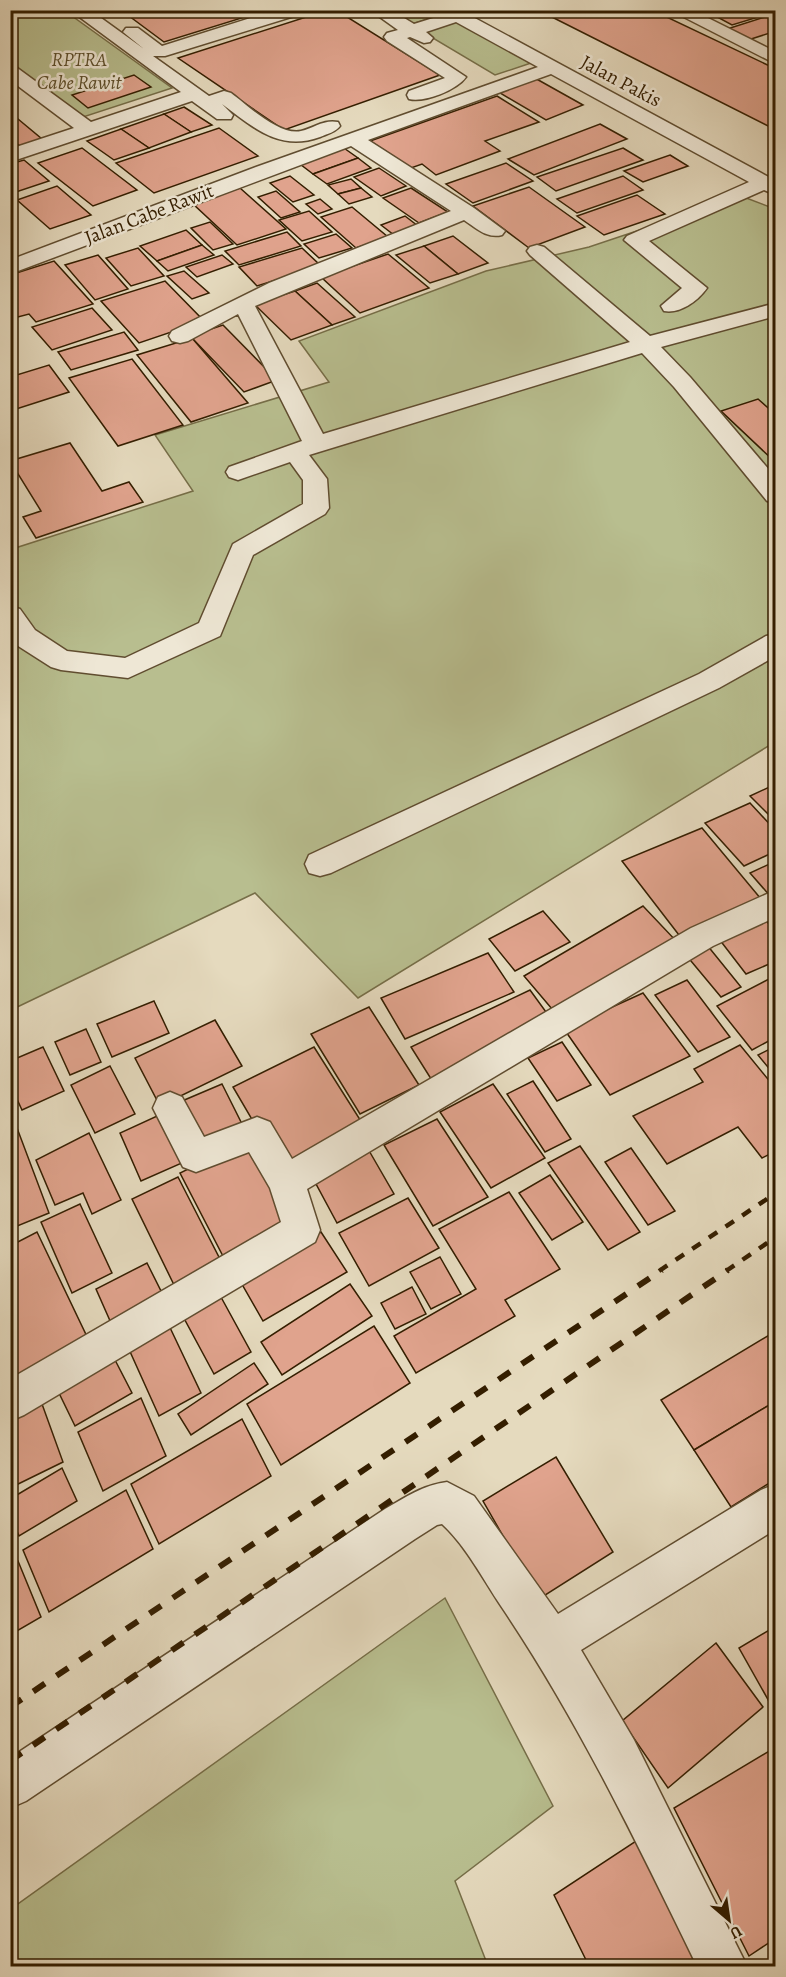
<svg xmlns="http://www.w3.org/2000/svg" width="786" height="1977" viewBox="0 0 786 1977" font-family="Alegreya,serif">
<rect width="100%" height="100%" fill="#e5dabe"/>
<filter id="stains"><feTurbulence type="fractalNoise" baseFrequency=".00333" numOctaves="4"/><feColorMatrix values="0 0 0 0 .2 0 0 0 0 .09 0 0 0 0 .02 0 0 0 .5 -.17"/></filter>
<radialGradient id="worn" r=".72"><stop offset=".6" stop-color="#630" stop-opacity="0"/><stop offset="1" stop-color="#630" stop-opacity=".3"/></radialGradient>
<g fill="#b8be8f" stroke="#766e48" stroke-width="1.5">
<path d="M11,11H65L172,88L77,119L11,69Z"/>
<path d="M388,11H439L444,14L412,24Z"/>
<path d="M457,20L531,63L495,75L421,31Z"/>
<path d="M741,196L775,209V742L358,998L255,893L11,1010V547L12,549L193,491L155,435L329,382L299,341L486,271L589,247Z"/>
<path d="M445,1598L553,1806L455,1881L488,1966H11V1909Z"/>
</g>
<g fill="#e0a38d" stroke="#341e00" stroke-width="1.5">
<path d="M121,10H267L164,42Z"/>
<path d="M328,10H336L440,75L284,130L178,58Z"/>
<path d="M538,10H652L776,69V130Z"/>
<path d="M761,10L768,14L732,25L706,11Z"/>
<path d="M774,14L776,31L745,41L724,30Z"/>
<path d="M134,75L151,87L88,108L72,95Z"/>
<path d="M533,77L583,105L546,120L495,90Z"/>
<path d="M497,96L539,122L485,141L500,151L436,175L422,164L411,168L370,141Z"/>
<path d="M184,107L212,125L191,132L164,114Z"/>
<path d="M12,114L42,139L20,146L10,138Z"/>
<path d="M164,114L191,132L149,148L121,129Z"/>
<path d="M600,124L627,139L534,175L508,159Z"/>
<path d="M219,128L258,156L154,193L116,163Z"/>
<path d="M121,129L149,148L114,160L87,141Z"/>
<path d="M341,146L358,158L313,174L296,161Z"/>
<path d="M82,148L137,190L93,206L38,163Z"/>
<path d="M623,148L643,160L556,191L537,177Z"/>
<path d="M670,155L688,166L643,182L624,171Z"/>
<path d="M358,158L371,168L327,184L313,174Z"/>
<path d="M24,160L49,181L10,194V164Z"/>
<path d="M506,163L533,181L473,203L446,184Z"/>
<path d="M379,168L406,186L381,196L354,177Z"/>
<path d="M290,176L314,195L293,202L270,183Z"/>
<path d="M623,176L643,190L577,213L557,199Z"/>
<path d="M351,179L361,188L338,194L328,185Z"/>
<path d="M57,186L91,215L50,229L17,200Z"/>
<path d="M529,187L585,227L529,248L473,206Z"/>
<path d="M240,188L286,229L237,245L192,203Z"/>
<path d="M361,188L372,197L349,204L338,194Z"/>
<path d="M411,188L448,212L419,223L383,198Z"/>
<path d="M276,191L300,212L281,218L258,197Z"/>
<path d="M637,195L665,214L604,235L577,216Z"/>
<path d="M320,199L332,209L318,214L306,204Z"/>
<path d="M352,207L388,237L356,248L321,217Z"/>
<path d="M309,211L332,232L302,241L279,220Z"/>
<path d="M405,216L418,226L394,235L381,225Z"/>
<path d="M210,222L233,244L213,250L191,228Z"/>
<path d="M186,230L202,245L157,261L140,246Z"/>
<path d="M287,232L301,246L239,265L225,251Z"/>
<path d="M336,234L352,248L319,258L304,244Z"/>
<path d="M453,236L488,263L458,274L424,246Z"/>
<path d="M202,245L214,255L168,271L157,261Z"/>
<path d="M424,246L458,274L430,283L396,255Z"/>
<path d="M138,248L164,276L131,286L106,258Z"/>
<path d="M302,248L321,266L257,286L239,267Z"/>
<path d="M388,254L429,288L360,313L321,277Z"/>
<path d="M98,255L128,289L95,300L65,265Z"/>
<path d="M222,255L233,264L197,277L186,267Z"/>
<path d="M54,261L93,304L36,322L29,314L10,319V275Z"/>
<path d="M184,271L209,293L192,299L167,276Z"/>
<path d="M165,281L204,321L139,343L101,301Z"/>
<path d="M317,283L355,317L332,325L295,291Z"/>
<path d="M295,291L332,325L291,340L254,304Z"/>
<path d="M92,308L112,330L52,350L32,327Z"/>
<path d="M223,325L277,380L244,392L190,336Z"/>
<path d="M124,332L138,350L71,370L58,352Z"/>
<path d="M192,338L248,403L191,422L137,355Z"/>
<path d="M132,359L183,425L118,446L69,378Z"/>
<path d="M49,365L69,392L10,411V377Z"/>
<path d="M758,399L776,415V463L721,411Z"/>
<path d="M70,443L102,491L129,482L143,502L36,538L23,517L41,511L10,461Z"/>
<path d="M776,784V822L750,796Z"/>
<path d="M750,803L776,831V851L744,866L705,823Z"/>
<path d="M702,828L761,899L679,935L622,861Z"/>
<path d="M776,861V895L771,897L750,873Z"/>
<path d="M643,906L679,944L558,1016L524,976Z"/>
<path d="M543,911L570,942L515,971L489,939Z"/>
<path d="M761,915L776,932V961L746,974L716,935Z"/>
<path d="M707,945L741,987L721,997L686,955Z"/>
<path d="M488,953L514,992L405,1039L381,998Z"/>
<path d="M771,978L776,984V1037L752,1050L717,1006Z"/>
<path d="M687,980L730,1037L698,1052L655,995Z"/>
<path d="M530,990L554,1023L433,1082L411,1047Z"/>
<path d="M643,993L690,1056L610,1095L564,1029Z"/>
<path d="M154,1001L169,1033L112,1057L97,1024Z"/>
<path d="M369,1007L419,1085L360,1114L311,1034Z"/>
<path d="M215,1020L242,1066L160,1106L135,1058Z"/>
<path d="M86,1029L101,1062L70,1075L55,1042Z"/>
<path d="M562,1042L591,1085L557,1101L528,1058Z"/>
<path d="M740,1045L776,1089V1151L762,1158L738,1127L667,1164L633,1116L703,1082L694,1069Z"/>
<path d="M776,1046V1077L758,1055Z"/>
<path d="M43,1047L64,1091L22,1110L10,1084V1061Z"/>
<path d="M314,1047L364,1126L281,1169L233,1087Z"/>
<path d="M110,1066L135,1114L95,1133L71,1085Z"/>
<path d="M533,1081L571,1139L545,1152L507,1094Z"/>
<path d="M222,1084L245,1130L198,1151L175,1104Z"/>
<path d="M493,1084L545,1158L491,1188L440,1112Z"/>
<path d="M168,1111L191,1159L141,1181L120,1133Z"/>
<path d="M437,1119L488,1197L433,1226L384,1145Z"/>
<path d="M14,1120L49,1213L10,1229V1122Z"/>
<path d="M89,1133L121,1200L92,1214L83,1193L55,1205L36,1160Z"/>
<path d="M251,1138L298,1223L225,1260L180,1173Z"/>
<path d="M364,1142L394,1194L337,1223L308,1169Z"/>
<path d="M580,1146L640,1232L608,1250L548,1163Z"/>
<path d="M631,1148L675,1211L648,1225L605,1162Z"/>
<path d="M550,1175L583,1222L552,1240L519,1193Z"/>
<path d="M178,1177L224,1267L177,1291L132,1199Z"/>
<path d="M509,1192L560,1269L505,1300L515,1316L416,1373L394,1336L476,1289L439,1229Z"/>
<path d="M408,1198L439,1248L369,1286L339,1233Z"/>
<path d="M80,1204L112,1273L72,1293L41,1222Z"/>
<path d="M37,1232L91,1345L10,1389V1246Z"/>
<path d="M321,1232L347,1272L263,1321L239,1279Z"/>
<path d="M440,1257L461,1294L431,1309L410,1272Z"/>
<path d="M147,1263L163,1295L111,1323L96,1289Z"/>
<path d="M350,1284L372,1316L282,1375L261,1342Z"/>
<path d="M412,1287L426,1314L395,1329L381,1303Z"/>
<path d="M216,1288L251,1352L214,1374L179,1309Z"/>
<path d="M164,1315L201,1393L159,1416L123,1336Z"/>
<path d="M374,1326L410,1383L281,1465L247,1404Z"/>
<path d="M776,1331V1401L694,1450L661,1400Z"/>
<path d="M114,1358L132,1393L75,1426L58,1391Z"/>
<path d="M254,1363L268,1384L191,1435L178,1414Z"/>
<path d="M141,1398L166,1456L103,1491L78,1432Z"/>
<path d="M776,1401V1479L731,1507L694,1450Z"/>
<path d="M42,1404L63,1462L10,1488V1419Z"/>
<path d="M242,1419L271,1476L159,1544L131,1484Z"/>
<path d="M556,1457L613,1552L539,1599L483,1501Z"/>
<path d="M62,1468L77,1501L19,1536L10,1515V1499Z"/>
<path d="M126,1490L153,1549L49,1612L23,1550Z"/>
<path d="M18,1561L41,1617L10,1635V1566Z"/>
<path d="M776,1626V1712H775L739,1648Z"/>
<path d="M716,1643L763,1707L668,1788L622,1721Z"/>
<path d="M776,1747V1938L749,1956L674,1808Z"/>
<path d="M636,1841L702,1966H589L554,1895Z"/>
</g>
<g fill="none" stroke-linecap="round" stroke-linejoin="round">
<g stroke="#604d30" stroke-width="3">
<g id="minor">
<path d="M70,10H90L144,49L123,32L126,28H138L162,46L276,10H303L301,14L165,56H153L209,96L224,91L231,93C247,105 280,136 301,131C314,128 324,119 338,122L340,126C336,132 327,134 320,137C279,152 253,127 222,104L233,115L231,119H217L192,101L10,162V149L74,128L10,80V66L16,67L91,122L181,92Z"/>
<path d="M370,10H391L414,24L443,15L439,10H481L471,16L776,181V195L764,190L649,241L707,288C698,301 680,314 664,311L661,306L682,288L624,240L627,236L749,182L551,74L368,140L474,208L505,231L502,235C487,239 476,228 464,220L255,306L323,434L630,342L530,255L527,251L530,247L537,245L544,247L650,336L776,303V316L661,347L690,377L776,478V503L767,501L674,387L642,353L309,455L327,479L329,508L325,514L253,555L220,636L128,678L61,670L51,667L15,644L10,636V606L20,609L35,630L67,651L125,658L199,623L233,544L303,504V480L290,462L238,480L229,477L226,472L229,467L302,441L238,314L188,341L180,343L172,341L169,336L172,331L269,283L451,211L351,146L10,274V260L256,167L538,67L456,22L426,32L433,38L430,42L424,43L410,37L407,38L466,77C457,90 424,103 409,99L407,95L409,91L445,78L387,41L384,37L387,33L398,30Z"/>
<path d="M670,10H692L776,52V64Z"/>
<path d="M776,634V656L719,688L331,873L320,876L309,873L305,864L309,855L699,674L766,636Z"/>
<path d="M776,890V917L713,946L307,1189L320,1230L315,1242L24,1415L10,1421V1379L281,1222L270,1188L249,1152L196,1172L183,1167L153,1108L158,1097L170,1092L182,1097L204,1137L257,1117L270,1122L292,1159L691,928Z"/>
<path d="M447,1482L474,1496L558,1614L761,1490L776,1484V1529L581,1650L634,1740L747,1966H697C637,1843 578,1720 501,1606C483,1579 466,1546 442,1524L437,1525L415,1539L26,1801L10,1808V1758L385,1509C406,1497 423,1485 447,1482Z"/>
</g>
</g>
<use href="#minor" fill="#eee7d5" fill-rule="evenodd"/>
<g stroke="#341e00" stroke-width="4.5" stroke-dasharray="10 10" stroke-linecap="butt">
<path d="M659,1271L776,1193"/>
<path d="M726,1271L776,1237"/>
</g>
<g stroke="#341e00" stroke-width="6" stroke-dasharray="14 14" stroke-linecap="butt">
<path d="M10,1707L662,1270"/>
<path d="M10,1761L728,1270"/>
</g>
</g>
<g text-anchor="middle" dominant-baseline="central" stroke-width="5" stroke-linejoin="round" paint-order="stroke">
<g font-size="20" font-style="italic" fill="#5c4e2b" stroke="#eee7d5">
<text x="79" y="59">RPTRA<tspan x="79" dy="23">Cabe Rawit</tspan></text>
</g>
<g font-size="20" fill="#341e00" stroke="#eee7d5">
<text transform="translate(621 81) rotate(28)">Jalan Pakis</text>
<text transform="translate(149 214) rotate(-21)">Jalan Cabe Rawit</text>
</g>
</g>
<rect width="786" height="1977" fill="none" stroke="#e5dabe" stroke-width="36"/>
<rect x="12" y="12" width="762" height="1953" fill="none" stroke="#341e00" stroke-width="3"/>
<rect x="18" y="18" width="750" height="1941" fill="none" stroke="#341e00" stroke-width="1.5"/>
<g transform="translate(729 1920) rotate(151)" stroke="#eee7d5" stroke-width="4.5" paint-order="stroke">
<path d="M0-4.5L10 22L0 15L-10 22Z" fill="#341e00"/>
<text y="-9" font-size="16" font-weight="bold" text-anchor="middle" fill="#341e00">U</text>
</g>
<rect width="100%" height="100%" filter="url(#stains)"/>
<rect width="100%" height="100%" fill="url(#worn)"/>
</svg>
